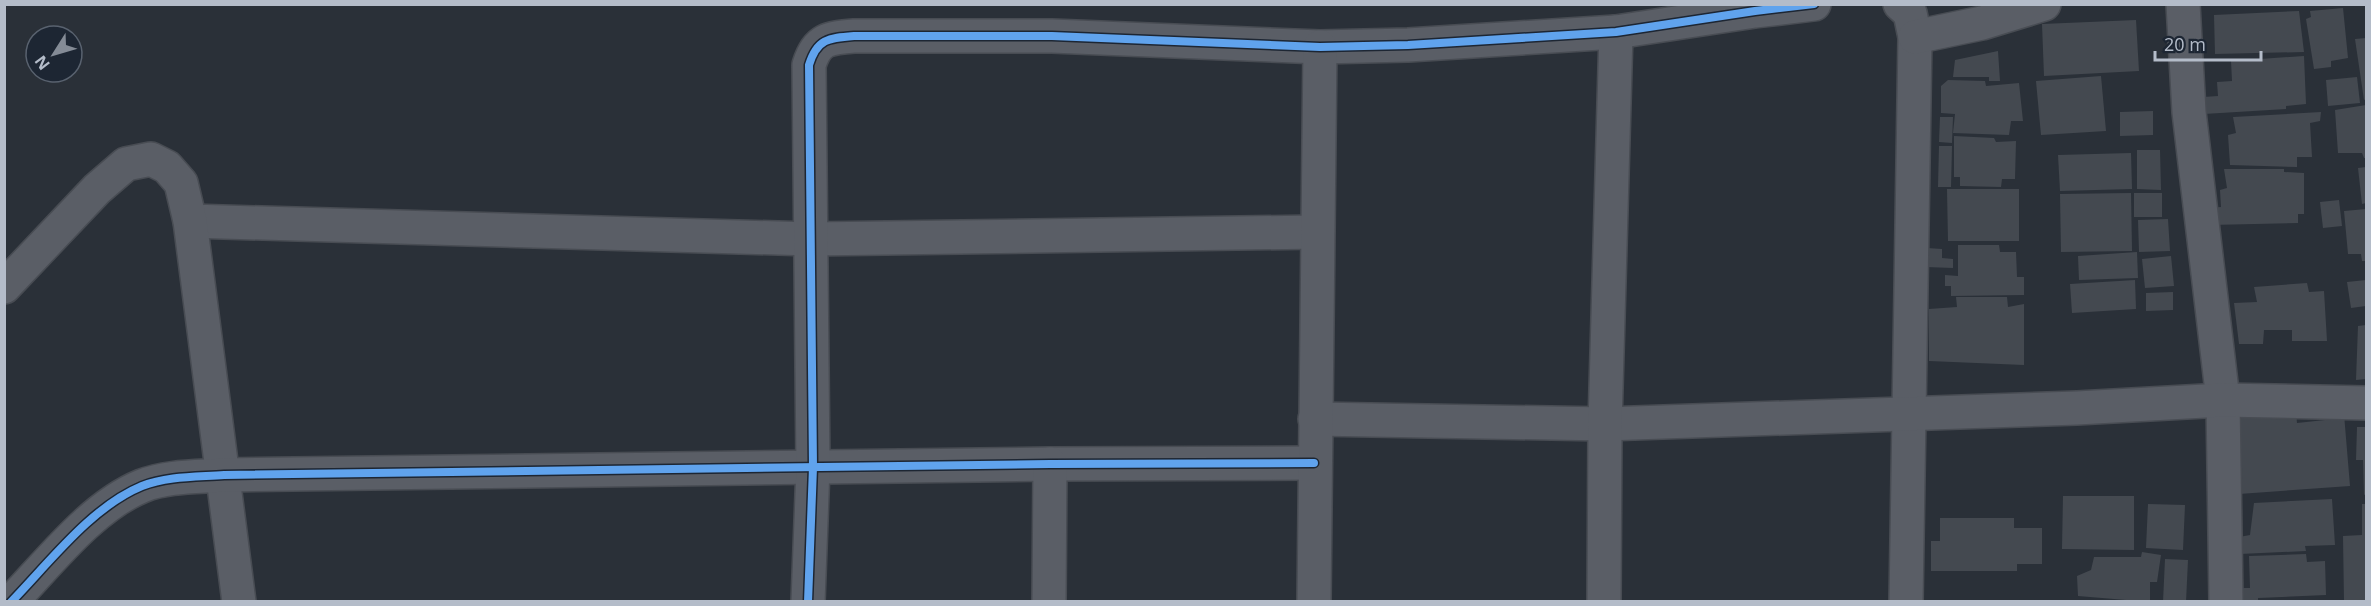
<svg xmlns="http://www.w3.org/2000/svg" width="2371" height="606" viewBox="0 0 2371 606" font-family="'Open Sans',sans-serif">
<rect width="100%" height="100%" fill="#2a3038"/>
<g fill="#444950">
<path d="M2343,8L2348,58L2331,61V67L2314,69L2306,19L2311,17L2310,11Z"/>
<path d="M2299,11L2304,52L2215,54L2214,15Z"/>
<path d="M2136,20L2139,71L2044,76L2042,24Z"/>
<path d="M2366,38V99L2364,100L2355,39Z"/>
<path d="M1998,51L2000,81H1989V77H1953L1955,60Z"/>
<path d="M2304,56L2306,104L2286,106V109L2204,114L2203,97L2218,96L2217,82L2232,81L2231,61Z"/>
<path d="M2101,76L2106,131L2041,135L2036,81Z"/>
<path d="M2357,77L2360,103L2328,106L2326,80Z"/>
<path d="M1948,80L1985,81L1986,86L2019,83L2023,121H2011L2009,135L1953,133L1955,114L1941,113V86Z"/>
<path d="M2366,105V158H2364L2362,153H2338L2335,110Z"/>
<path d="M2153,111V135L2120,136V112Z"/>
<path d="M2321,112L2320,121L2310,123L2312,157H2297V167L2230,165L2228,135L2236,133L2233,117Z"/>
<path d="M1940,117H1953L1952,143L1939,142Z"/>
<path d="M1954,136L1994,138L1996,142L2016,141L2015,179H2002L2001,187L1960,186V177H1954Z"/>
<path d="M1939,146H1952L1951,187H1938Z"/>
<path d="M2137,150H2160L2161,190L2137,189Z"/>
<path d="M2131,153L2132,189L2060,191L2058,155Z"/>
<path d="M2366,167V203L2362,204L2358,168Z"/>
<path d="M2224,169H2284V172L2304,173V214H2298V223L2210,225L2207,208L2221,207L2220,190L2227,188Z"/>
<path d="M1947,189H2019V241H1948Z"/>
<path d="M2131,193L2132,251L2061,252L2060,194Z"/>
<rect x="2134" y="193" width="28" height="24"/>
<path d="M2339,200L2342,226L2323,228L2320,202Z"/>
<path d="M2366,209V261H2362L2361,254H2348L2344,211Z"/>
<path d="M2168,219L2170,251L2139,252L2138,220Z"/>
<path d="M1958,245H1999L2000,252H2016L2017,277H2024V295L1951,296V286H1945V275L1958,276Z"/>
<path d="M1927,248L1942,249V258L1953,259V268L1926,267Z"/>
<path d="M2137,252L2138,278L2079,280L2078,256Z"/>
<path d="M2171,256L2174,286L2145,288L2142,259Z"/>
<path d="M2135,280L2136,309L2072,313L2070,284Z"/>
<path d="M2366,280V306L2351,308L2347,282Z"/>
<path d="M2307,283L2309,292L2324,291L2327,341H2292V330H2264L2263,344H2239L2234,303L2257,302L2254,287Z"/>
<path d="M2173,292V310L2146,311V293Z"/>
<path d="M1956,297H2007L2008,307L2024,304V365L1929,361V309L1957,307Z"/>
<path d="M2366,325V379L2356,380L2358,326Z"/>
<path d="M2296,412L2297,423L2325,420L2328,414H2344L2350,486L2239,494L2234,418Z"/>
<path d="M2357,427H2366V494L2364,495L2363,460H2356Z"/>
<path d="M2063,496H2134V550L2062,549Z"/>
<path d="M2332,499L2335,545L2305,546L2306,551L2240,554L2239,537L2250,535L2254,503Z"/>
<path d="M2148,504L2185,505L2183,550L2146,548Z"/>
<path d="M2362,504H2366V602H2344L2343,536L2362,535Z"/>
<path d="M1940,518H2014V528H2042V564H2017V571H1931V541H1940Z"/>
<path d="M2142,552L2161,555L2157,582H2150V602L2078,596L2077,576L2091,570L2094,557H2141Z"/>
<path d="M2306,554L2307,562L2325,561L2326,595L2258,598V602H2243L2242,588H2250L2249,556Z"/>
<path d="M2165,559L2188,560L2186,602H2163Z"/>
</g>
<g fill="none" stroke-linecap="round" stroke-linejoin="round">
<g stroke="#484c53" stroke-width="36">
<g id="street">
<path d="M1900,4L1910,13L1915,37L1906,602"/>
<path d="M2183,4L2189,112L2223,400L2226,602"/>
<path d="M1915,37L1982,23L2044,4"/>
<path d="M190,221L811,239L1317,232"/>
<path d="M4,287L97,189L126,164L151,159L167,167L181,183L190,221L239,602"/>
<path d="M1315,419L1605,424L2077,408L2223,400L2366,403"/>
<path d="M11,602C49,563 91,507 142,486C167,476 197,477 224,475L1050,464L1314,463"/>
<path d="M808,602L813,467L809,65C817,39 828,38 854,36H1052L1320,47L1408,45L1616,32L1755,11L1814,4"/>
<path d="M1049,602L1050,464"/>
<path d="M1314,602L1320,47"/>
<path d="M1604,602L1605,424L1616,32"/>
</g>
</g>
<use href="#street" stroke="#5a5e66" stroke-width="33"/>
<g stroke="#1d2633" stroke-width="11">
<g id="cycleway">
<path d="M11,602C49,563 91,507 142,486C167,476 197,477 224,475L1050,464L1314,463"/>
<path d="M808,602L813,467L809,65C817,39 828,38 854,36H1052L1320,47L1408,45L1616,32L1755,11L1814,4"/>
</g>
</g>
<use href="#cycleway" stroke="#60a3ed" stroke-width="8"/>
</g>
<rect width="2371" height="606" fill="none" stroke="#b4bcc9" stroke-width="12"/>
<g transform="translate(54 54) rotate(233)"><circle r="28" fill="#1d2633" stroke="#59626f" stroke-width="1.5"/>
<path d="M0-4.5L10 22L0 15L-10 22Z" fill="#848b96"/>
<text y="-9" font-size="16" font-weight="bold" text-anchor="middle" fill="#b4bcc9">N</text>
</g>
<path d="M2155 51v9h106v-9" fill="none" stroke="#b4bcc9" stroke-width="3"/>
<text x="2164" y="51" font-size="18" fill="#b4bcc9" stroke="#1d2633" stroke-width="4.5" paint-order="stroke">20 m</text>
</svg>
